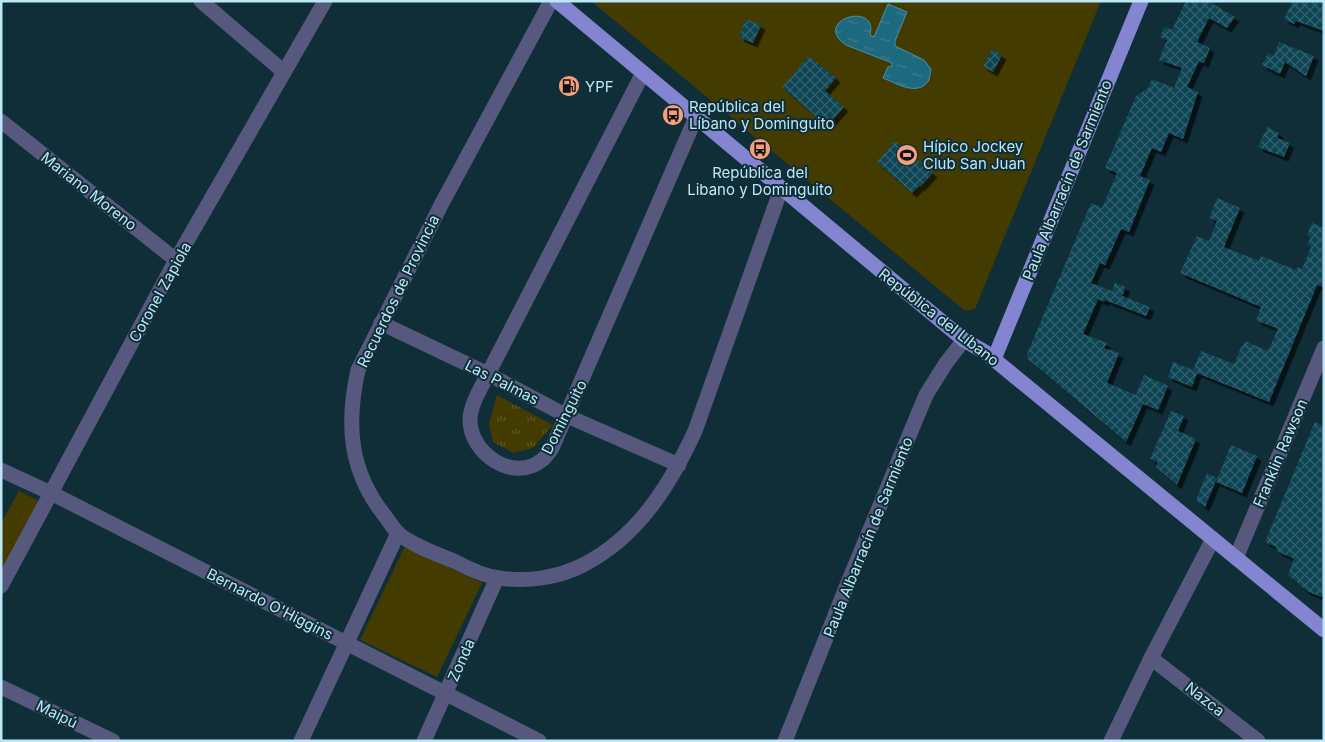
<svg xmlns="http://www.w3.org/2000/svg" width="1325" height="742" viewBox="0 0 1325 742" font-family="Inter,sans-serif">
<defs>
<pattern id="grass-tufts" width="24" height="20" patternUnits="userSpaceOnUse" patternTransform="scale(1.25)"><rect width="24" height="20" fill="#433b00"/><path d="M3 7l-1-3M5 7V3M7 7l1-3M15 17l-1-3M17 17v-4M19 17l1-3" fill="none" stroke="#5c5726"/></pattern>
<pattern id="water-ripples" width="26" height="14" patternUnits="userSpaceOnUse" patternTransform="scale(1.25)"><rect width="26" height="14" fill="#1d697f"/><path d="M2 4q2-2 4 0t4 0M15 11q2-2 4 0t4 0" fill="none" stroke="#3c7e92"/></pattern>
<pattern id="building-cross-hatch" width="8" height="8" patternUnits="userSpaceOnUse" patternTransform="scale(1.25)"><rect width="8" height="8" fill="#114554"/><path d="M0 0l8 8M0 8l8-8" fill="none" stroke="#32606d"/></pattern>
<filter id="shadow"><feDropShadow dx="4.5" dy="4.5" stdDeviation="0" flood-color="#0009"/></filter>
</defs>
<rect width="100%" height="100%" fill="#102e37"/>
<path fill="url(#grass-tufts)" d="M497,395L553,425L533,448L514,453L493,442L489,424Z"/>
<g fill="#433b00">
<path d="M591,1H1101L975,309L965,311Z"/>
<path d="M19,491L37,500L39,507L1,576V523Z"/>
<path d="M405,546L482,583L437,677L360,640Z"/>
</g>
<path fill="url(#water-ripples)" stroke="#4d8fa3" d="M888,4L907,12L895,41V46L924,60L931,69L929,80C918,97 898,84 883,78L888,67L892,66V63L846,45C810,20 879,0 870,35L874,37Z"/>
<g fill="url(#building-cross-hatch)" filter="url(#shadow)">
<path d="M1186,1H1208L1235,17L1227,28L1209,18L1197,42L1210,48L1204,63L1199,61L1187,87L1198,92L1183,139L1169,133L1161,152L1152,148L1140,176L1150,180L1129,232L1121,229L1105,265L1100,263L1091,283L1112,291L1115,283L1126,287L1122,296L1150,307L1146,316L1105,300L1104,302L1098,299L1083,334L1107,343L1104,348L1119,353L1107,383L1136,395L1144,375L1168,386L1158,410L1143,404L1126,442L1028,359L1027,354L1091,203L1102,208L1117,173L1105,168L1136,96L1148,88L1152,79L1174,88L1182,68L1159,60L1167,40L1160,37L1164,27L1172,30Z"/>
<path d="M1293,1H1324V31L1296,21L1294,24L1284,19Z"/>
<path d="M746,19L761,25L753,43L739,37Z"/>
<path d="M1279,42L1314,56L1306,76L1285,62L1280,74L1262,65L1268,53L1274,56Z"/>
<path d="M992,49L1002,55L993,72L983,66Z"/>
<path d="M809,56L836,78L825,91L844,107L827,126L782,87Z"/>
<path d="M1267,127L1279,133L1277,138L1290,143L1284,157L1258,147Z"/>
<path d="M895,141L933,173L920,187L919,186L912,193L877,162Z"/>
<path d="M1217,198L1240,208L1224,247L1259,261L1261,256L1296,270L1297,267L1302,269L1311,247L1307,245L1311,237L1307,235L1312,223L1324,228V287L1317,285L1269,402L1197,373L1192,387L1168,377L1173,362L1193,370L1201,351L1234,364L1242,345L1243,346L1245,341L1268,351L1278,329L1256,320L1261,307L1180,273L1197,236L1209,241L1217,221L1209,218Z"/>
<path d="M1171,411L1184,416L1178,431L1196,439L1177,485L1156,467L1158,462L1150,459Z"/>
<path d="M1315,422L1324,426V591L1321,597L1307,591L1288,575L1294,559L1277,551L1276,547L1265,542Z"/>
<path d="M1231,445L1257,456L1242,493L1216,482Z"/>
<path d="M1207,473L1217,478L1205,507L1196,500Z"/>
</g>
<g fill="none" stroke-linecap="round" stroke-linejoin="round">
<g stroke="#57587d" stroke-width="15">
<path d="M201,1L284,72"/>
<path d="M551,1L441,205L358,370C346,424 349,471 385,516C389,521 393,529 399,534C415,547 438,554 456,562C469,569 484,576 499,578C527,582 558,578 583,565C638,537 670,485 695,431L781,189"/>
<path d="M643,73L488,374C481,388 470,405 470,420C470,454 514,483 542,460C546,457 549,452 552,448L696,117"/>
<path d="M1,121L176,260"/>
<path d="M381,323L488,374L567,416L679,465"/>
<path d="M1,470L51,493L539,741"/>
<path d="M1236,558L1324,348"/>
<path d="M1,586L176,260L325,1"/>
<path d="M1151,658L1258,741"/>
<path d="M1,687L113,741"/>
<path d="M301,741L398,533"/>
<path d="M424,741L497,578"/>
<path d="M785,741L849,580L926,395L946,363L964,340"/>
<path d="M1111,741L1151,658L1213,539"/>
</g>
<g stroke="#8485d1" stroke-width="15">
<path d="M557,1L964,340L985,352L1324,630"/>
<path d="M994,359L1141,1"/>
</g>
</g>
<defs>
<g id="fuel-disc" transform="scale(1.125)"><circle r="9.5" fill="#f2a080" stroke="#102e37"/><path d="M-5.5-6h7V0h2V4h1.3V-2.5L3-4.5l.8-.8L6-3V5H2.5V1h-1V6h-7ZM-4.2-4.7v3.2H.2V-4.7Z" fill="#111"/></g>
<g id="bus-disc" transform="scale(1.125)"><circle r="9.5" fill="#f2a080" stroke="#102e37"/><path d="M-5-6H5V4H4V6H2V4H-2V6H-4V4H-5ZM-3.5-4V0h7V-4ZM-3.5 1.2v1.5H-2V1.2ZM2 1.2v1.5H3.5V1.2Z" fill="#111"/></g>
<g id="stadium-disc" transform="scale(1.125)"><circle r="9.5" fill="#f2a080" stroke="#102e37"/><path d="M0-5a6.5 5 0 1 0 0 10a6.5 5 0 1 0 0-10ZM-3.5-1.8h7v3.6h-7Z" fill="#111"/></g>
</defs>
<g fill-rule="evenodd">
<use href="#fuel-disc" x="569" y="86"/>
<use href="#bus-disc" x="673" y="115"/>
<use href="#bus-disc" x="760" y="149"/>
<use href="#stadium-disc" x="907" y="155"/>
</g>
<g text-anchor="middle" dominant-baseline="central" stroke-width="4" stroke-linejoin="round" paint-order="stroke">
<g font-size="15" fill="#bce7f7" stroke="#102e37" text-anchor="start">
<text x="585" y="86">YPF</text>
<text x="689" y="106">República del<tspan x="689" dy="17">Líbano y Dominguito</tspan></text>
<text x="923" y="146">Hípico Jockey<tspan x="923" dy="17">Club San Juan</tspan></text>
<text x="760" y="172" text-anchor="middle">República del<tspan x="760" dy="17">Libano y Dominguito</tspan></text>
</g>
<g font-size="15" fill="#bce7f7" stroke="#102e37">
<text transform="translate(1067 180) rotate(-68)">Paula Albarracín de Sarmiento</text>
<text transform="translate(89 191) rotate(38)">Mariano Moreno</text>
<text transform="translate(398 291) rotate(-64)">Recuerdos de Provincia</text>
<text transform="translate(160 292) rotate(-61)">Coronel Zapiola</text>
<text transform="translate(939 317) rotate(38)">República del Líbano</text>
<text transform="translate(502 382) rotate(27)">Las Palmas</text>
<text transform="translate(564 417) rotate(-63)">Dominguito</text>
<text transform="translate(1280 453) rotate(-67)">Franklin Rawson</text>
<text transform="translate(868 537) rotate(-68)">Paula Albarracín de Sarmiento</text>
<text transform="translate(270 604) rotate(27)">Bernardo O'Higgins</text>
<text transform="translate(461 660) rotate(-66)">Zonda</text>
<text transform="translate(1205 699) rotate(38)">Nazca</text>
<text transform="translate(57 714) rotate(26)">Maipú</text>
</g>
</g>
<rect width="1325" height="742" fill="none" stroke="#bce7f7" stroke-width="5"/>
</svg>
